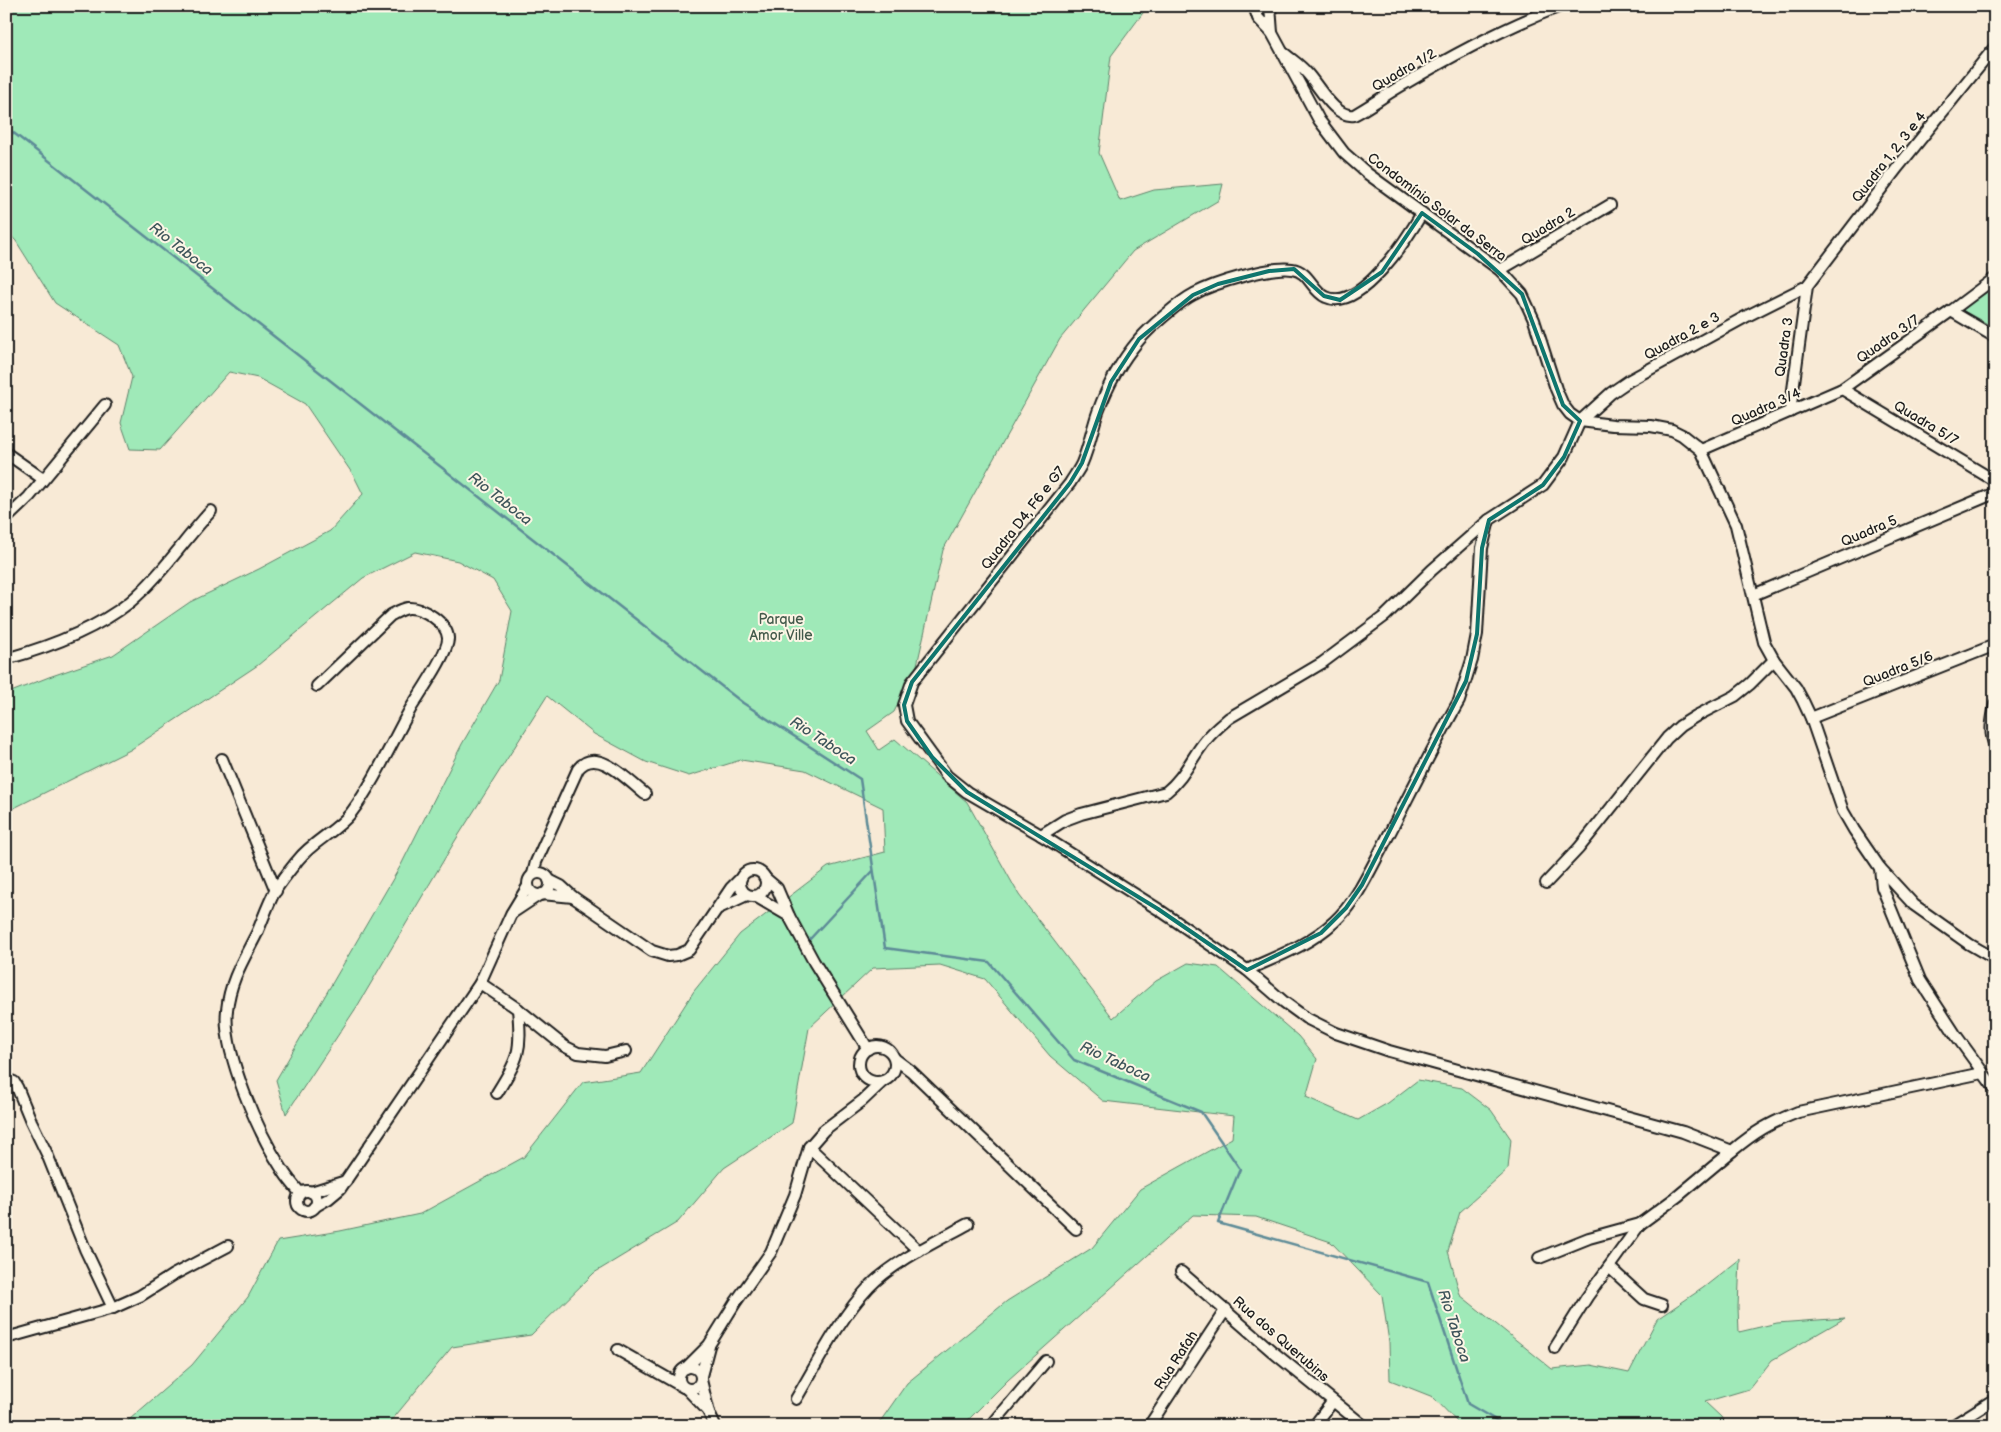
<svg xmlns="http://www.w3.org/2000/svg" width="2001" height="1432" viewBox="0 0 2001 1432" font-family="'Balsamiq Sans',sans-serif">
<rect width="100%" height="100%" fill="#f8ead6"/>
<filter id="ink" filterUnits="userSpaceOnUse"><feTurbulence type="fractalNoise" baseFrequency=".02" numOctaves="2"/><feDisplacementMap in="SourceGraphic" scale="10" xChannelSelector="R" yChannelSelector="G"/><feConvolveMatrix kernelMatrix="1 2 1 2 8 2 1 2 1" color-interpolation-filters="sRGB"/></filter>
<g filter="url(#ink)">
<g fill="#9fe9b8" stroke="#5e826a">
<path d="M6,6H1148L1111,56L1099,153L1120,201L1154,190L1223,184L1219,200L1133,251L1060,339L943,550L917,665L894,712L867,731L879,750L895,739L967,802L1019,895L1113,1018L1156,981L1188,963L1218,967L1298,1036L1317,1059L1306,1097L1358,1120L1388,1103L1418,1080L1462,1088L1491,1110L1511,1139L1508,1169L1460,1212L1448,1251L1460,1295L1552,1369L1591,1365L1629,1373L1657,1319L1703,1288L1740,1259L1738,1307L1739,1332L1777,1323L1845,1318L1772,1360L1749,1389L1705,1402L1721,1417L1727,1426H1461L1433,1397L1390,1380L1389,1342L1382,1295L1331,1242L1256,1217L1193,1215L1008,1380L962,1426H877L907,1383L1007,1301L1092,1248L1140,1189L1232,1138L1234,1116L1103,1101L1050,1056L985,979L940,965L873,968L809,1028L792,1123L724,1168L678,1222L594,1273L531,1335L452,1347L387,1426H122L192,1365L248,1297L278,1241L340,1231L420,1214L524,1157L583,1082L641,1073L694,991L740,934L828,867L885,852L883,808L805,770L741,760L689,776L646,762L594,734L547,696L455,841L358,1005L286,1114L276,1080L401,865L462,744L499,680L512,611L493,580L458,561L415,552L363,578L258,665L130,750L6,812V694L49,677L113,655L190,602L259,569L330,531L363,494L354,476L305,404L258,378L229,372L160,450L130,449L121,423L132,377L119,345L55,303L16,241L6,230Z"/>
<path d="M1995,283V328L1960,309Z"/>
</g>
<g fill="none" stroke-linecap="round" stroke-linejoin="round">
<g stroke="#5d8b97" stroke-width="2.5">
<path d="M6,127L743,703L860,779L885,948L989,962L1074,1060L1201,1112L1240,1169L1218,1223L1428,1282L1468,1404L1506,1426"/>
<path d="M810,939L873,871"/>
</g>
<g stroke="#1c1c1c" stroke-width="14">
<g id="minor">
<path d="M1254,6L1258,18L1272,33L1319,120L1344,153L1368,174L1500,270L1522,294L1534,320L1556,389L1563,405L1570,414L1580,421L1613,425L1651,426L1672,430L1682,435L1701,450L1736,525L1764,642L1774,660L1796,688L1803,701L1811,718L1843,811L1854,830L1880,868L1914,905L1969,944L1995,959"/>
<path d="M1270,6L1272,33"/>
<path d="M1285,54C1292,60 1300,65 1306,72C1318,84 1334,118 1354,115C1372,105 1388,93 1406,83C1455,54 1507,26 1561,6"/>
<path d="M1422,213C1408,237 1360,313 1326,297C1312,291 1309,271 1292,269C1270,266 1214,283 1194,294C1180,301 1149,328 1139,340C1121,361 1107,387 1098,412C1092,429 1089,447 1082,463C1079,470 1074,476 1070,483L912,682L904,705L907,721L947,776L967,792L1041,835L1158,909L1247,970L1284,1002L1306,1018L1336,1033L1389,1051L1683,1132L1732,1151C1756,1131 1770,1123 1798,1112L1982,1073"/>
<path d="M1500,270L1610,205"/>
<path d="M1951,311L1995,337"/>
<path d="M1842,389L1995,481"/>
<path d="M1790,412L1807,286"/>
<path d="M1701,450L1842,389L1951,311L1995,278"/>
<path d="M6,453L43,479"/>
<path d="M6,519L29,497L105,405"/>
<path d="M1753,595L1995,493"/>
<path d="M6,659C49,647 95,630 130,602C159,578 185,539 211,511"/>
<path d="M1995,704C1993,717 1988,733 1995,745"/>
<path d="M1811,718L1995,645"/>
<path d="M222,759L276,891"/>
<path d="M1041,835L1065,820L1081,814L1166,792C1185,777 1191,758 1206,740C1213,731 1221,725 1229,718L1322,663L1385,616L1432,570L1489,520"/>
<path d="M1880,868L1882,887L1920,980L1955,1034L1995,1089"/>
<circle cx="753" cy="883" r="13"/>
<circle cx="539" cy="884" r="11"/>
<path d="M533,874L536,862L578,769C597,745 628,781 645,794"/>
<path d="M764,877L777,888L789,916L814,962L868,1049"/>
<path d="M549,880L561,886L573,897L652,951L668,956L677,955L689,950L731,888L741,878"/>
<path d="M1546,883L1579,848L1667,738L1680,726L1696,716L1735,696L1750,684L1774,660"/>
<path d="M542,894L573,897"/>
<path d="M755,896L789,916"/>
<path d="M719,908L747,895"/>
<path d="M512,913L539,895"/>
<path d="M1247,970C1278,956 1309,945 1334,922C1356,902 1369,872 1383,846C1408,798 1432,748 1459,701L1472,660L1477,634L1482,548L1489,520L1543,485L1564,457L1580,421L1611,393L1630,380L1747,316L1807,286L1898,167L1995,47"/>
<path d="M480,983L518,1009L564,1046L578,1053L605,1056L626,1051"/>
<circle cx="877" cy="1064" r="18"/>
<path d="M895,1059L911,1071L1076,1229"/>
<path d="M6,1079L14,1082L17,1087L31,1121L47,1154L85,1249L113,1308"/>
<path d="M497,1093C519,1057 522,1052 518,1009"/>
<path d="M809,1147L919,1251"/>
<circle cx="307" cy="1201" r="10"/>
<path d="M311,1192L346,1181"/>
<path d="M300,1193C294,1185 287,1178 282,1169C259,1134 222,1052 227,1010C230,980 244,959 257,933C263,919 268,904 275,891C281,881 290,870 298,860C313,841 337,831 351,813C375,781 392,742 411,708C420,693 449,652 448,638C447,623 423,607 408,608C402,609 397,612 391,615L317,686"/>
<path d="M314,1207L328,1199L340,1189L480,983L511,914L528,886"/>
<path d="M1539,1258L1589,1238L1640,1224L1678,1196L1732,1151"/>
<path d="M1609,1267L1644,1299L1662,1305"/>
<path d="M1181,1272L1273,1352L1364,1426"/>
<path d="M6,1338L113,1308L140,1296L173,1275L228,1246"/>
<path d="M1555,1348L1587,1297L1640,1224"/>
<path d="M618,1350L683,1387"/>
<circle cx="690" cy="1378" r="11"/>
<path d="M686,1368L709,1345L735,1303L771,1252L795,1195L809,1147L824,1130L862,1101L882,1082"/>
<path d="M701,1376L709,1346"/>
<path d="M701,1380L709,1413L715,1426"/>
<path d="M687,1389L709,1412"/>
<path d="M796,1399C818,1362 839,1319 869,1287C893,1262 937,1241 968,1224"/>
<path d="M991,1426L1046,1361"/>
<path d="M1149,1426L1226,1309"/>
<path d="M1314,1426L1333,1401"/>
<path d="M1952,1426L1995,1399"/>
</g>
</g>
<use href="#minor" stroke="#fcf5e5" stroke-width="10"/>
</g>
</g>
<path fill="none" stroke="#0f766e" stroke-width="4" stroke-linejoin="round" d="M1422,213L1478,254L1522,294L1563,405L1580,421L1564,457L1543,485L1489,520L1482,548L1477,634L1466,681L1362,885L1346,908L1321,933L1247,970L1158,909L967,792L932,757L907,721L904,705L912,682L1070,483L1082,463L1111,382L1139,339L1193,295L1218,284L1269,271L1294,269L1324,296L1340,300L1382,272Z"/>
<g text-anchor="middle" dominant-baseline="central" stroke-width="4" stroke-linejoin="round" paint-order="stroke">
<g font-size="14" fill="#1c1c1c" stroke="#fcf5e5">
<text transform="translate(1404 70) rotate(-30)">Quadra 1/2</text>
<text transform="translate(1889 157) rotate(-52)">Quadra 1, 2, 3 e 4</text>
<text transform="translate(1437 207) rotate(37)">Condomínio Solar da Serra</text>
<text transform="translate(1548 226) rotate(-31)">Quadra 2</text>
<text transform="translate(1682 336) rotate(-29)">Quadra 2 e 3</text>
<text transform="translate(1888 339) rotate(-35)">Quadra 3/7</text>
<text transform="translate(1784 347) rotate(-82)">Quadra 3</text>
<text transform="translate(1766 407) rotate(-24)">Quadra 3/4</text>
<text transform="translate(1926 423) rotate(31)">Quadra 5/7</text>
<text transform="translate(1023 518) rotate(-52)">Quadra D4, F6 e G7</text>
<text transform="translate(1869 531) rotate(-23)">Quadra 5</text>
<text transform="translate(1898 669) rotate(-22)">Quadra 5/6</text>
<text transform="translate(1281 1339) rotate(41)">Rua dos Querubins</text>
<text transform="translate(1176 1360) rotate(-57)">Rua Rafah</text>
</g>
<g font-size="14" fill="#435a4b" stroke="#fcf5e5">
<text x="781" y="619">Parque<tspan x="781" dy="16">Amor Ville</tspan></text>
</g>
<g font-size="15" font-style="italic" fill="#3d545a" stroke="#fcf5e5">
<text transform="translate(181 249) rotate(38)">Rio Taboca</text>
<text transform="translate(500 499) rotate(38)">Rio Taboca</text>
<text transform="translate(823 741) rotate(33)">Rio Taboca</text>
<text transform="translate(1115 1062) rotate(25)">Rio Taboca</text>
<text transform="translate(1454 1326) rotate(72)">Rio Taboca</text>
</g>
</g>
<rect width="2001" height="1432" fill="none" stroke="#fcf5e5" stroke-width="25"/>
<rect x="12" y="12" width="1976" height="1407" fill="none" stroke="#1c1c1c" stroke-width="2" filter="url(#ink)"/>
</svg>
